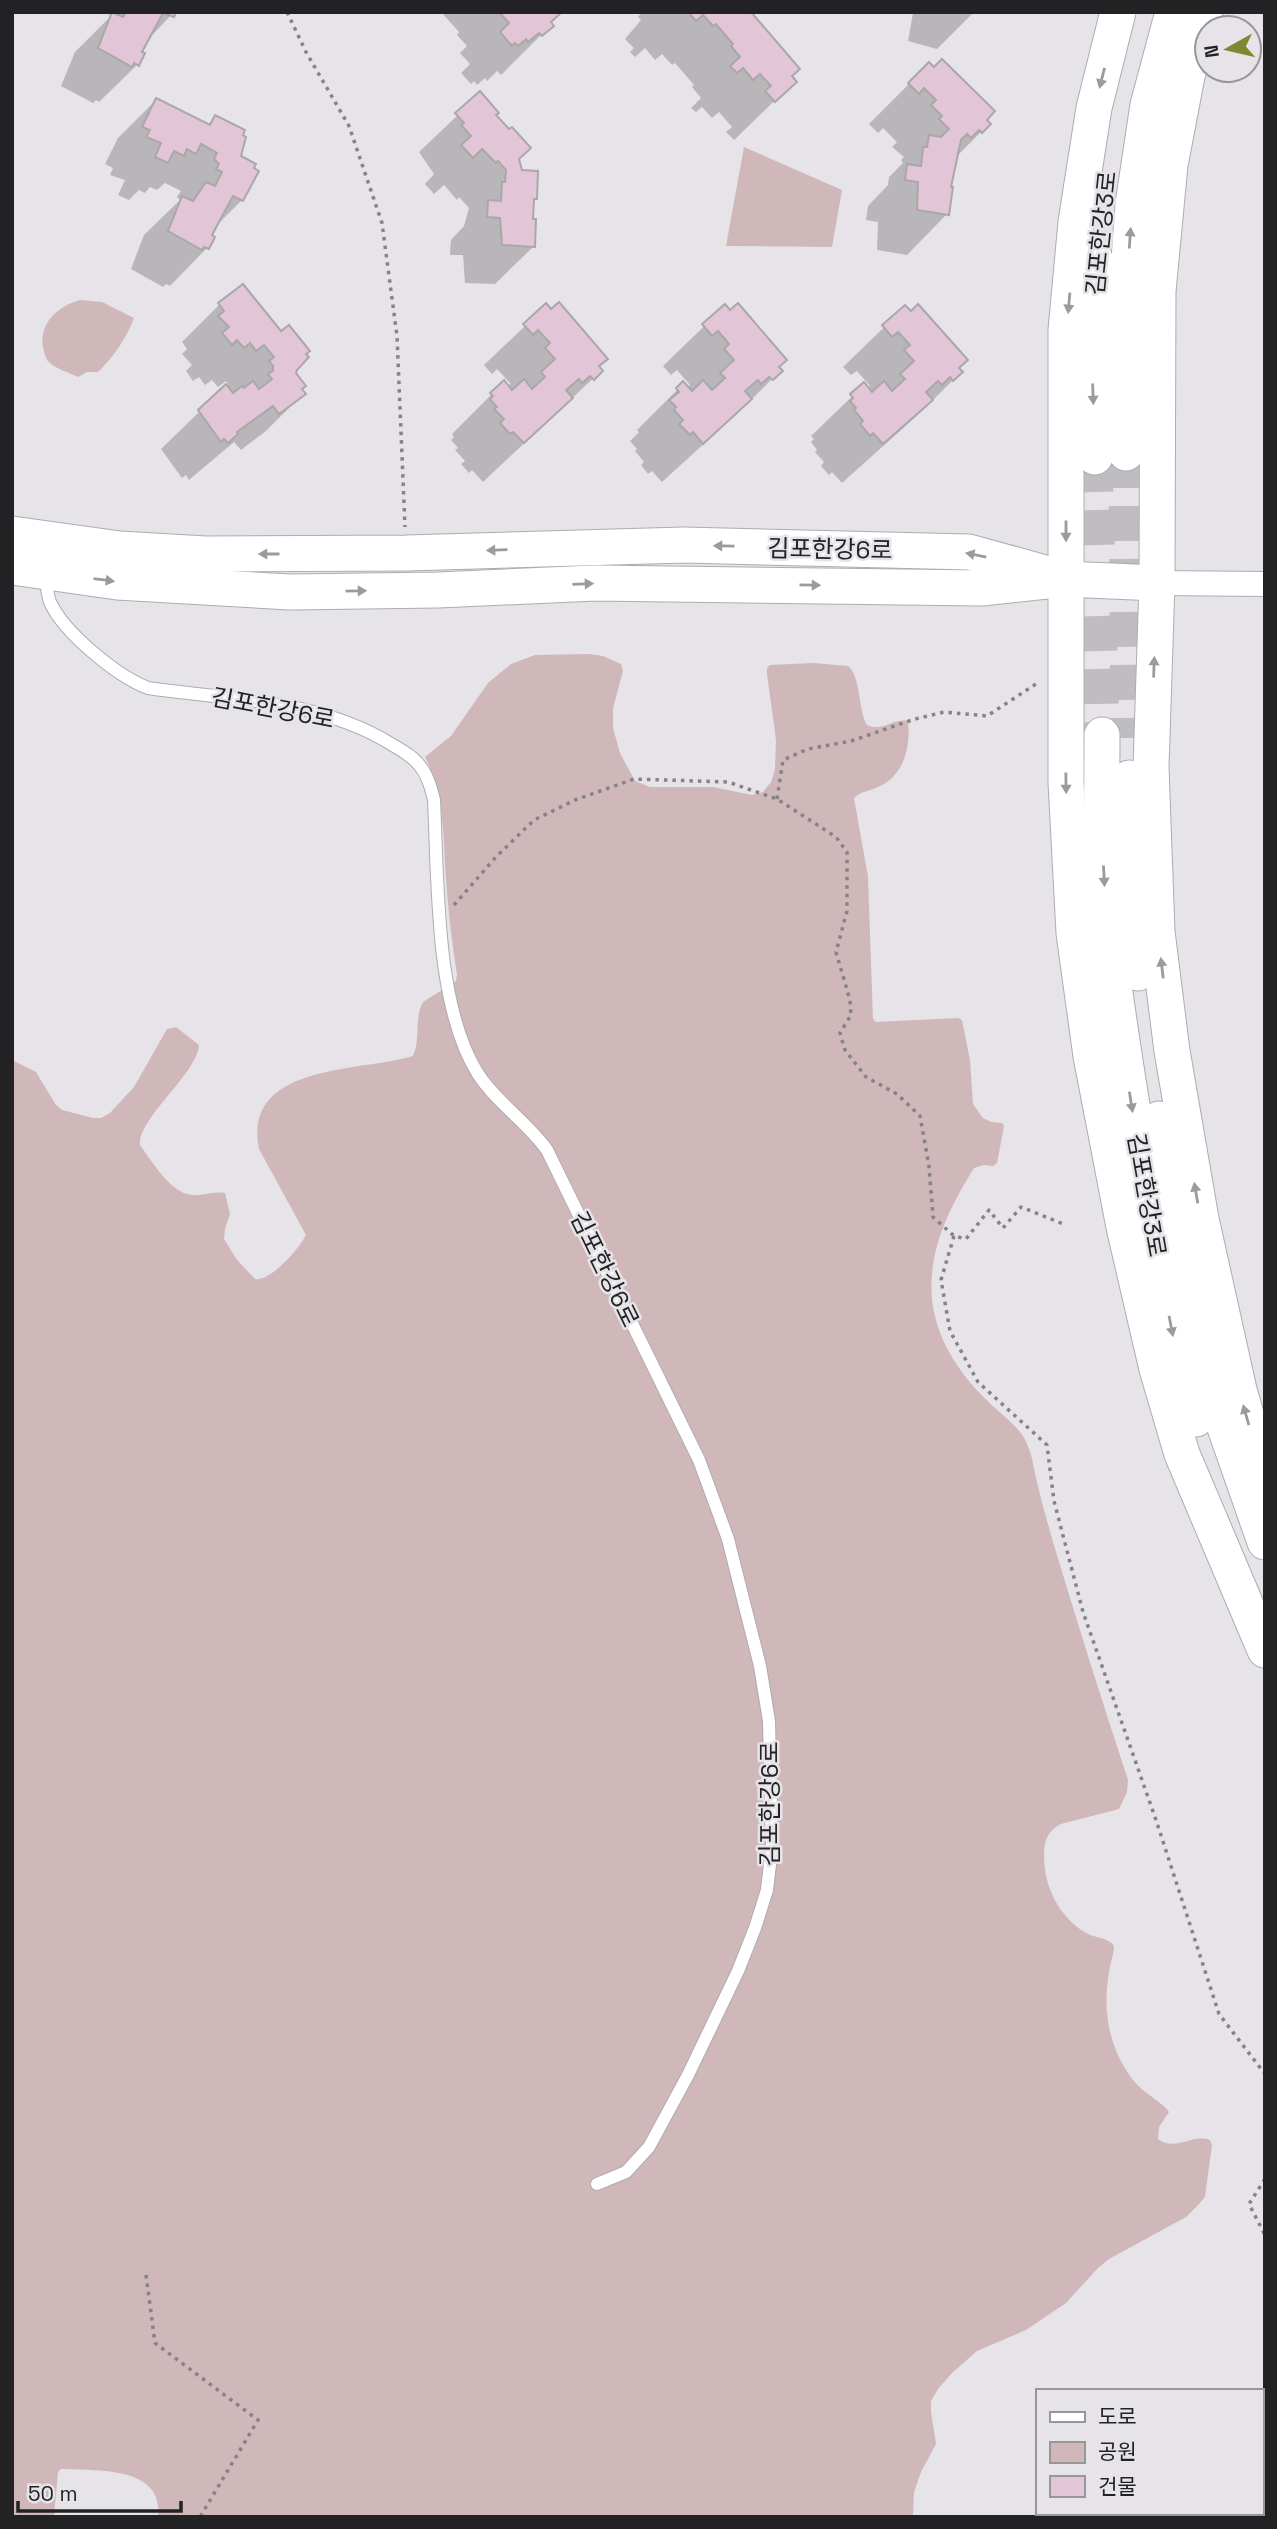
<svg xmlns="http://www.w3.org/2000/svg" width="1277" height="2529" viewBox="0 0 1277 2529" font-family="'Space Grotesk','Noto Sans KR',sans-serif">
<rect width="100%" height="100%" fill="#e6e4e8"/>
<g fill="#d0b7b9">
<path d="M744,147L842,190L832,247L726,246Z"/>
<path d="M80,300L102,302L134,318C126,339 114,356 98,372H87L78,377C70,373 56,369 49,362C45,359 44,351 43,347C39,323 58,306 80,300Z"/>
<path d="M589,654L603,656L621,664L623,671L613,708V728L620,753L635,781L650,787H713L752,795L763,792L771,782L775,769L776,740L767,674V668L770,665L813,663L848,666C861,676 858,710 867,725C883,732 893,718 908,721C911,747 904,776 878,787C870,791 861,791 854,798L868,877L873,1019L876,1022L958,1018L962,1020L970,1060L973,1104L983,1118L991,1122L1002,1123L1004,1126L997,1163L993,1166L984,1165L974,1168C948,1210 925,1256 933,1307C940,1348 966,1382 996,1409C1008,1420 1021,1429 1027,1444C1033,1457 1034,1472 1038,1486C1042,1505 1048,1523 1053,1542C1077,1622 1102,1701 1128,1780L1127,1792L1119,1809L1061,1824C1048,1830 1044,1841 1044,1855C1044,1886 1058,1916 1086,1933C1095,1938 1108,1937 1114,1946C1114,1955 1110,1963 1109,1972C1102,2012 1109,2048 1133,2080C1142,2092 1165,2104 1169,2112L1159,2127L1158,2139C1176,2152 1193,2133 1210,2140L1212,2145L1205,2197L1199,2204L1186,2217L1109,2259L1098,2268L1066,2303L1026,2330L977,2351L952,2373L938,2389L931,2401V2412L936,2444L921,2472L914,2492L913,2517H158C164,2465 95,2471 61,2469L58,2472L54,2517H12V1060L36,1072L56,1105L62,1110L93,1118H101L110,1113L134,1087L167,1029L176,1027L199,1045C197,1074 138,1118 140,1145C152,1161 170,1193 192,1195C203,1196 214,1191 225,1193L230,1214L225,1229L224,1239L237,1260L255,1279C270,1282 299,1249 306,1235L259,1149C242,1063 361,1072 413,1056C421,1039 414,1017 423,1002L456,981L457,975C452,943 448,911 446,879C443,835 445,797 425,757L451,736L488,683L511,664L535,655Z"/>
<path d="M1261,2494L1265,2500V2517H1053L1055,2513H1261Z"/>
</g>
<g fill="#0003">
<path d="M106,12H174L144,44L137,65L99,102L96,100L93,103L61,86L75,52L111,16Z"/>
<path d="M441,12H560L549,23L551,25L501,75L497,71L487,81L485,78L477,85L474,81L471,84L461,73L470,64L460,53L467,46L457,35L459,32Z"/>
<path d="M642,12H748L795,81L734,140L726,132L732,127L719,112L712,118L702,107L696,112L691,108L701,98L692,87L694,85L675,63L672,65L662,54L655,60L645,48L635,57L630,52L634,48L625,39L641,20L638,17Z"/>
<path d="M909,12H974L937,49L908,41L913,13Z"/>
<path d="M929,64L989,124L955,158L948,188L947,214L907,255L877,250L878,222L866,220L868,206L888,185L889,177L903,163L901,160L904,157L892,147L897,142L883,128L878,133L869,124Z"/>
<path d="M480,94L494,115L535,198L532,202L533,247L495,284L465,283L463,255H450L451,240L464,226L469,208L459,197L457,200L444,185L434,194L425,184L434,174L419,152Z"/>
<path d="M156,100L207,126L215,117L239,157L242,200L215,227L207,248L170,286L166,284L163,287L131,269L144,235L180,200L177,197L181,191L165,183L157,190L150,187L145,193L139,190L129,200L118,195L125,180L110,175L113,168L105,164L118,138Z"/>
<path d="M242,286L295,370L303,394L266,431L241,450L234,442L189,480L186,475L182,478L161,449L228,384L226,381L218,387L212,380L205,385L199,377L193,381L186,371L192,365L182,354L187,349L182,342L219,305Z"/>
<path d="M546,306L601,371L483,482L472,470L469,473L461,464L465,461L455,450L458,448L451,440L454,437L452,434L492,394L511,384L497,369L492,374L484,365Z"/>
<path d="M725,306L780,371L740,411L662,482L652,471L648,474L641,465L644,462L635,451L637,449L630,441L639,432L637,430L683,384L687,388L690,385L677,370L671,375L663,366Z"/>
<path d="M905,307L961,372L921,412L842,483L832,472L829,475L821,466L824,462L815,452L817,450L811,442L814,439L811,436L864,385L867,389L870,386L857,371L851,375L843,367Z"/>
</g>
<g fill="#e3c5d8" stroke="#aba7a9" stroke-width="2">
<path d="M112,12L123,17L126,12H176L174,17L163,13L142,52L145,53L139,66L134,63L132,67L98,48Z"/>
<path d="M499,12H562L551,22L554,26L542,36L539,33L528,42L526,39L518,46L515,43L512,46L500,32L509,23Z"/>
<path d="M688,12H751L800,69L792,76L797,82L775,102L765,91L771,86L760,74L753,80L743,68L737,73L730,66L740,57L731,46L733,44L716,24L713,26L703,15L696,21Z"/>
<path d="M942,59L995,111L987,120L991,124L982,133L979,130L971,138L967,134L961,140L951,187H953L949,215L917,210L918,182L905,180L907,164L921,166L923,147H927L929,135L941,137L949,129L939,119L942,116L931,105L936,100L924,88L919,94L908,83L929,62L934,67Z"/>
<path d="M480,91L499,113L496,115L509,129L512,127L531,148L519,159L522,170L538,171L537,199H534L533,219H536L535,247L502,245L500,218L487,217L488,200L501,201L502,182H505L506,170L498,161L496,163L482,149L473,158L461,145L471,136L461,125L464,123L455,113Z"/>
<path d="M156,98L210,125L215,115L245,130L243,135L246,137L241,156L256,164L254,168L259,171L243,201L233,196L212,235L215,237L209,249L204,247L202,250L168,231L182,196L193,201L206,182L215,186L222,172L216,169L219,164L214,159L217,153L201,144L196,154L187,149L184,156L174,151L168,163L155,157L161,143L146,137L150,130L142,127Z"/>
<path d="M243,284L281,331L289,325L310,351L306,354L309,357L297,370L296,373L306,386L302,389L306,394L279,414L273,406L237,432L238,434L228,443L224,439L221,442L198,410L226,384L233,393L242,386L244,388L253,381L259,389L272,379L268,374L273,371V366L269,361L274,357L264,345L256,351L250,343L244,348L237,340L232,345L222,333L229,327L218,316L224,311L218,303Z"/>
<path d="M559,302L608,359L599,366L603,371L594,380L590,376L582,383L579,379L566,390L573,398L524,443L513,432L510,434L500,423L504,419L494,409L497,407L490,399L493,396L490,393L504,380L512,390L524,379L532,389L545,377L541,372L555,359L545,348L550,343L538,330L533,335L523,324L546,303L551,309Z"/>
<path d="M738,303L787,360L779,367L783,371L773,380L769,377L761,384L758,380L745,391L752,399L703,444L693,432L690,435L679,424L683,420L674,410L676,407L669,400L679,392L676,388L683,381L692,391L703,380L712,390L725,378L720,373L734,360L724,349L729,344L718,331L712,336L702,324L725,304L730,310Z"/>
<path d="M918,304L968,360L959,368L963,372L953,381L950,377L942,385L938,381L926,392L933,400L883,444L873,433L870,436L860,424L863,421L854,410L856,408L850,401L853,398L850,394L864,382L872,392L884,381L892,391L905,379L900,374L914,361L904,350L910,345L898,332L892,337L882,325L905,305L911,311Z"/>
</g>
<g fill="none" stroke-linecap="round" stroke-linejoin="round">
<g stroke="#bfbdc1" stroke-width="35" stroke-dasharray="35 18" stroke-linecap="butt">
<path d="M1126,453L1128,738"/>
<path d="M1095,457L1102,735"/>
</g>
<g stroke="#aeacb0" stroke-width="14">
<path id="lane" d="M45,575C47,583 47,594 50,602C64,633 117,676 148,688C230,700 318,699 391,744C401,750 413,756 420,766C428,776 431,788 434,800C438,881 435,1006 478,1074C497,1103 527,1122 547,1150L699,1460L728,1539L760,1666L769,1721L772,1847L767,1890L755,1928L738,1971L688,2075L649,2147L626,2172L597,2184"/>
</g>
<g stroke="#aeacb0" stroke-width="26">
<path id="street" d="M1157,583L1265,584"/>
</g>
<g stroke="#aeacb0" stroke-width="37">
<g id="secondary">
<path d="M1118,12L1094,108L1076,222L1066,330V782L1074,933L1091,1056L1124,1227L1157,1369L1182,1454L1265,1650"/>
<path d="M1205,12L1187,76L1170,165L1158,291L1157,583L1151,767L1157,932L1172,1051L1201,1219L1239,1390L1265,1480"/>
<path d="M1126,453L1124,329L1133,204L1148,105L1173,12"/>
<path d="M1095,457L1092,335L1095,259"/>
<path d="M12,534L120,549L205,554L406,553L684,545L969,552L1045,573"/>
<path d="M12,567L117,582L290,592L438,590L595,583L982,588L1065,579L1157,583"/>
<path d="M1102,735C1102,796 1100,858 1106,920C1113,988 1124,1056 1135,1124C1151,1223 1169,1322 1196,1419"/>
<path d="M1129,778C1130,844 1130,908 1138,973"/>
<path d="M1159,1119L1198,1331L1223,1422L1265,1542"/>
</g>
</g>
<g stroke="#858386" stroke-width="3.5" stroke-dasharray="3.5 5" stroke-linecap="butt">
<path d="M287,12L306,52L349,126L382,223L397,336L405,527"/>
<path d="M777,799L783,760L808,749L851,741L915,719L944,712L987,716L1039,682"/>
<path d="M454,905L496,857L534,820L575,800L634,779L728,782L777,799L836,837L847,852V911L836,952L850,1000L851,1015L840,1033L845,1050L866,1077L897,1094L920,1116L929,1166L933,1217L954,1236L966,1239L989,1210L1003,1228L1021,1207L1066,1225"/>
<path d="M954,1236L941,1280L950,1331L978,1382L1047,1445L1054,1501L1083,1612L1156,1820L1219,2014L1265,2074"/>
<path d="M1265,2179L1249,2204L1265,2235"/>
<path d="M146,2275L155,2343L258,2420L200,2517"/>
</g>
<use href="#lane" stroke="#fff" stroke-width="12"/>
<use href="#street" stroke="#fff" stroke-width="24"/>
<use href="#secondary" stroke="#fff" stroke-width="35"/>
</g>
<defs><path id="oneway-solid" d="M-6-.8H1V-3.2L6.5 0L1 3.2V.8H-6Z" transform="scale(1.75)"/></defs>
<g fill="#9c9b9c">
<use href="#oneway-solid" transform="translate(1102 78) rotate(104)"/>
<use href="#oneway-solid" transform="translate(1130 238) rotate(-86)"/>
<use href="#oneway-solid" transform="translate(1069 303) rotate(95)"/>
<use href="#oneway-solid" transform="translate(1093 394) rotate(88)"/>
<use href="#oneway-solid" transform="translate(1066 531) rotate(90)"/>
<use href="#oneway-solid" transform="translate(724 546) rotate(-179)"/>
<use href="#oneway-solid" transform="translate(497 550) rotate(178)"/>
<use href="#oneway-solid" transform="translate(269 554) rotate(180)"/>
<use href="#oneway-solid" transform="translate(976 555) rotate(-168)"/>
<use href="#oneway-solid" transform="translate(104 580) rotate(7)"/>
<use href="#oneway-solid" transform="translate(583 584) rotate(-2)"/>
<use href="#oneway-solid" transform="translate(810 585) rotate(1)"/>
<use href="#oneway-solid" transform="translate(356 591) rotate(-1)"/>
<use href="#oneway-solid" transform="translate(1154 667) rotate(-88)"/>
<use href="#oneway-solid" transform="translate(1066 783) rotate(89)"/>
<use href="#oneway-solid" transform="translate(1104 876) rotate(87)"/>
<use href="#oneway-solid" transform="translate(1162 968) rotate(-97)"/>
<use href="#oneway-solid" transform="translate(1131 1102) rotate(81)"/>
<use href="#oneway-solid" transform="translate(1196 1193) rotate(-100)"/>
<use href="#oneway-solid" transform="translate(1171 1326) rotate(79)"/>
<use href="#oneway-solid" transform="translate(1246 1415) rotate(-106)"/>
</g>
<g text-anchor="middle" dominant-baseline="central" stroke-width="5" stroke-linejoin="round" paint-order="stroke">
<g font-size="24" fill="#222123" stroke="#e6e4e8">
<text transform="translate(1101 233) rotate(-84)">김포한강3로</text>
<text transform="translate(830 549) rotate(1)">김포한강6로</text>
<text transform="translate(273 708) rotate(11)">김포한강6로</text>
<text transform="translate(1147 1195) rotate(80)">김포한강3로</text>
<text transform="translate(605 1269) rotate(64)">김포한강6로</text>
<text transform="translate(769 1804) rotate(-90)">김포한강6로</text>
</g>
</g>
<rect width="1277" height="2529" fill="none" stroke="#222123" stroke-width="28"/>
<rect x="1036" y="2389" width="228" height="126" fill="#e6e4e8" stroke="#989699" stroke-width="2"/>
<rect x="1050" y="2412" width="35" height="10" fill="#ffffff" stroke="#989699" stroke-width="2"/>
<text x="1098" y="2424" font-size="21" fill="#222123">도로</text>
<rect x="1050" y="2442" width="35" height="21" fill="#d0b7b9" stroke="#989699" stroke-width="2"/>
<text x="1098" y="2459" font-size="21" fill="#222123">공원</text>
<rect x="1050" y="2476" width="35" height="21" fill="#e3c5d8" stroke="#989699" stroke-width="2"/>
<text x="1098" y="2494" font-size="21" fill="#222123">건물</text>
<g transform="translate(1228 49) rotate(262)"><circle r="33" fill="#e6e4e8" stroke="#989699" stroke-width="2"/>
<path d="M0-5L12 26L0 18L-12 26Z" fill="#7f8733"/>
<text y="-10" font-size="19" font-weight="bold" text-anchor="middle" fill="#222123">N</text>
</g>
<path d="M18 2501v10h163v-10" fill="none" stroke="#222123" stroke-width="3.5"/>
<text x="28" y="2501" font-size="21" fill="#222123" stroke="#e6e4e8" stroke-width="5" paint-order="stroke">50 m</text>
</svg>
